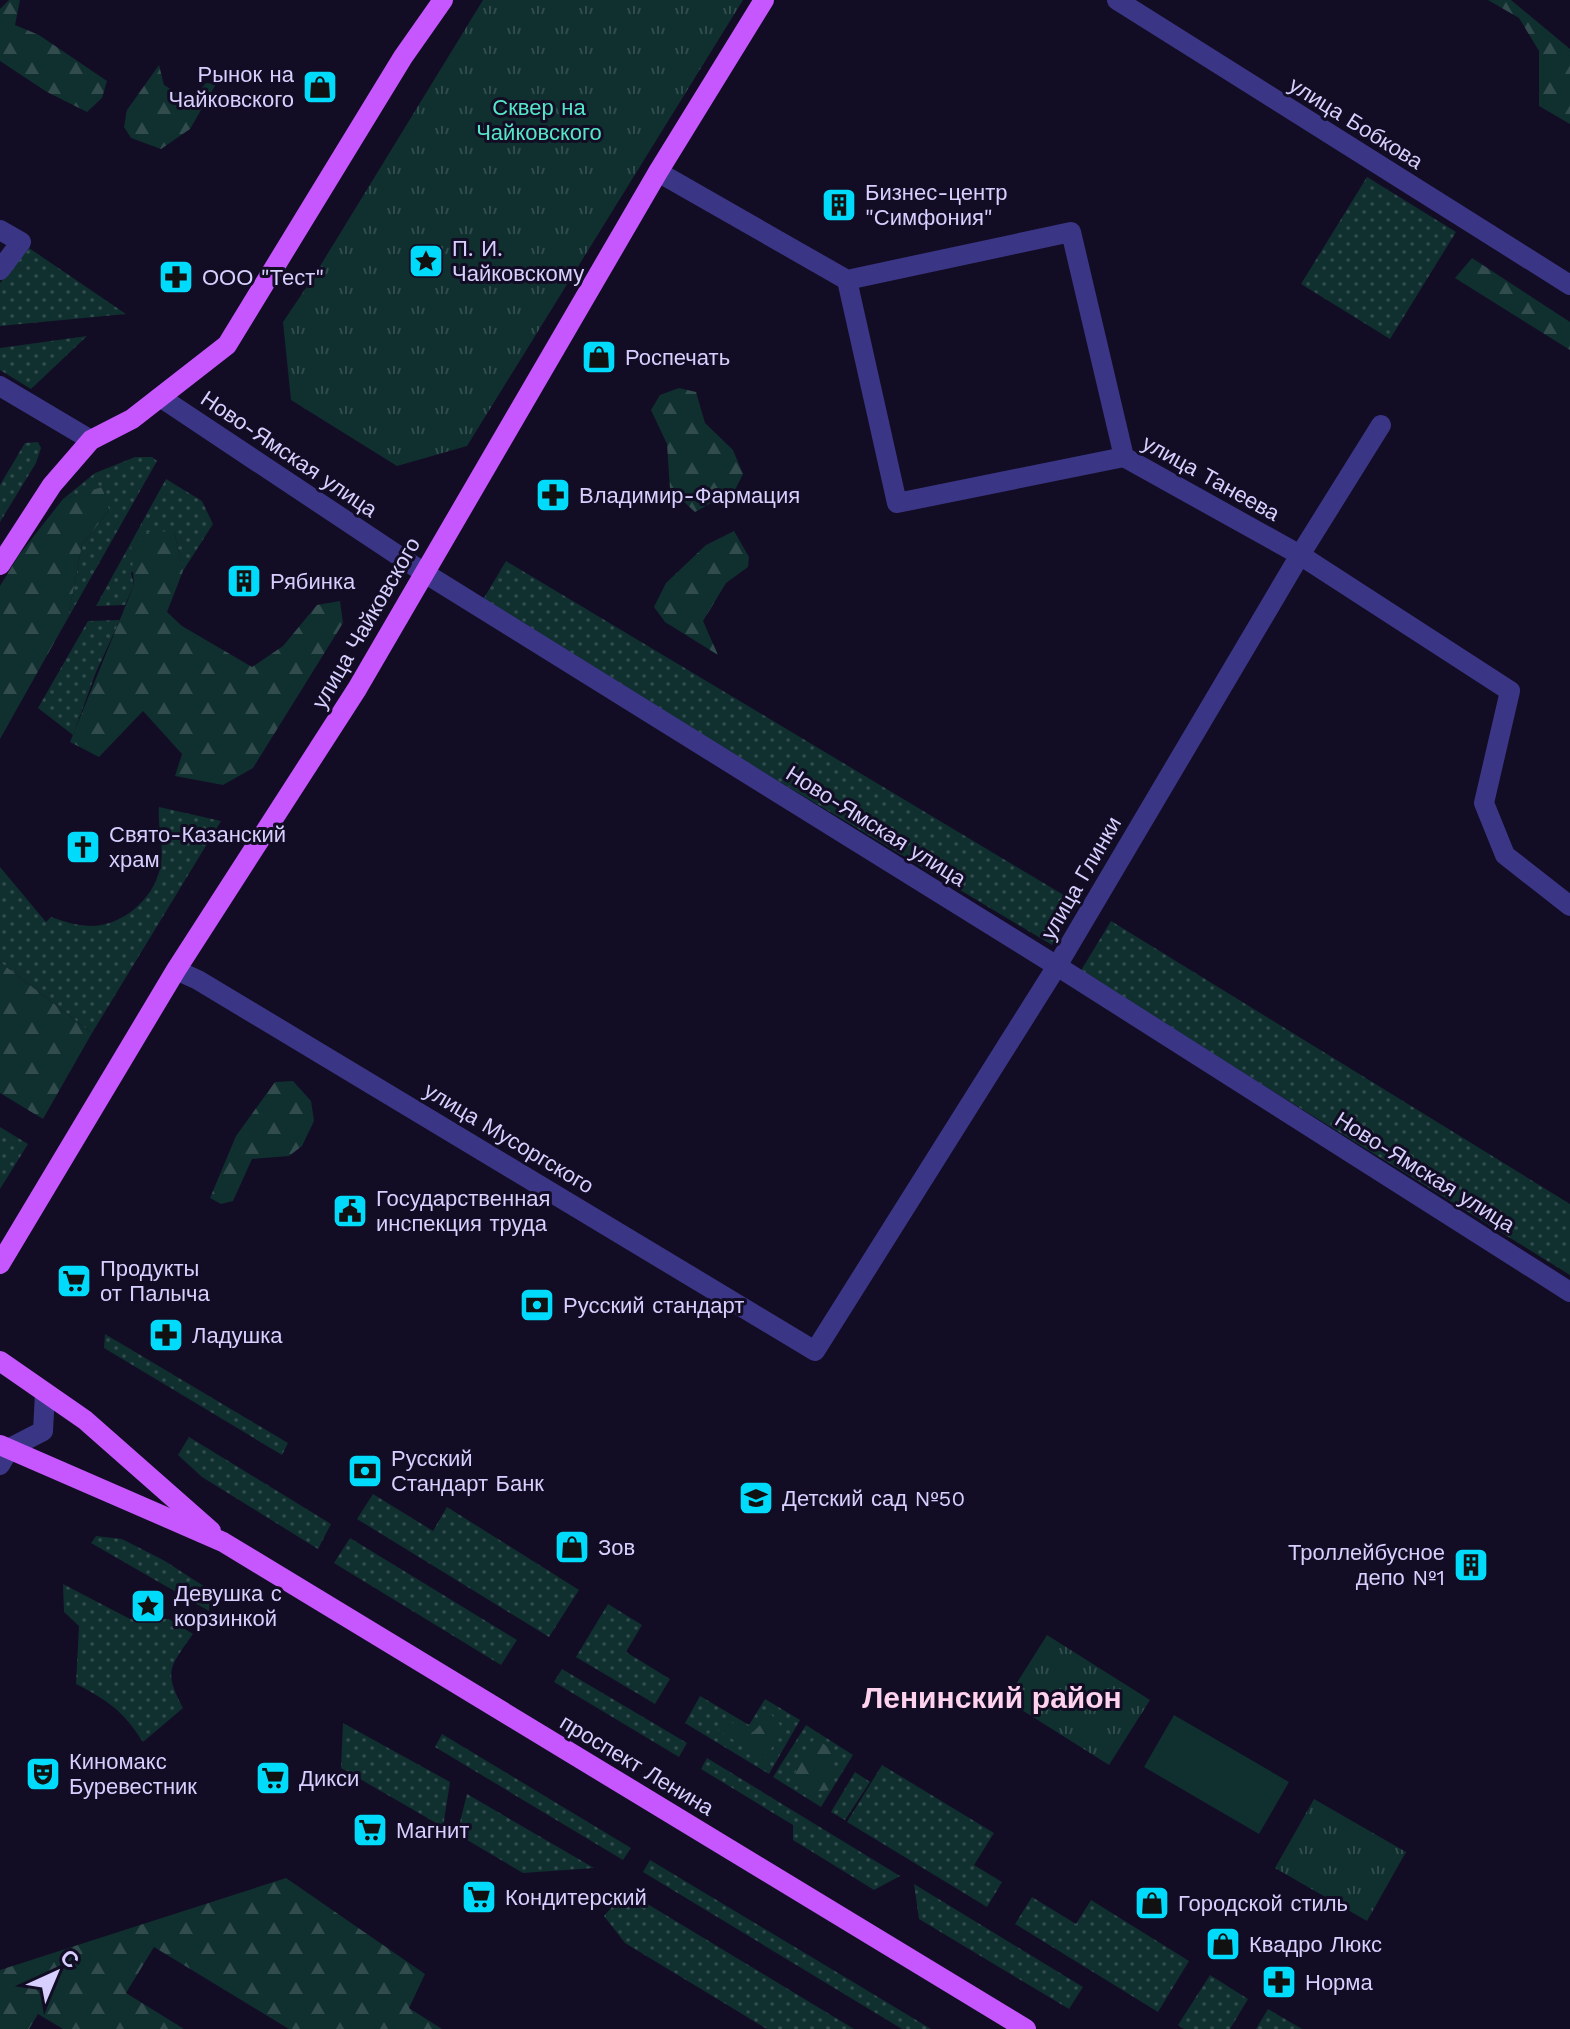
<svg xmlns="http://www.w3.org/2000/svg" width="1570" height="2029" viewBox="0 0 1570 2029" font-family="'Work Sans',sans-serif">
<defs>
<pattern id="grass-dots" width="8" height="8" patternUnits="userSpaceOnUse" patternTransform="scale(2)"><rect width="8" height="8" fill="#102f2f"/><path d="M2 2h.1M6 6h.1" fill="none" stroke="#324c4e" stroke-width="1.8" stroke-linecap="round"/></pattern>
<pattern id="forest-firs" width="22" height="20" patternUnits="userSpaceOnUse" patternTransform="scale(2)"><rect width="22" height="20" fill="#102f2f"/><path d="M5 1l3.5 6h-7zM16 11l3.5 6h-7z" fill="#324c4e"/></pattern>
<pattern id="park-tufts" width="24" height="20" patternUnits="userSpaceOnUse" patternTransform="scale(2)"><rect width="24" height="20" fill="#102f2f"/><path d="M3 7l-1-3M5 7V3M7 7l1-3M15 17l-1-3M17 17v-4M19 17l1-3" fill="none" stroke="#324c4e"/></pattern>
</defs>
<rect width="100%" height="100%" fill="#120d24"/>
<g fill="url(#grass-dots)">
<path d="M1367,177L1456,232L1390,339L1301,284Z"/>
<path d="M29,248L126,314L0,326V283Z"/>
<path d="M87,336L31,389L0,370V348Z"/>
<path d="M38,442L41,448L36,463L0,522V485L25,443Z"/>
<path d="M135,457H152L157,461L68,618L82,545L109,510L101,488L63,499L95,473Z"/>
<path d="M166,479L202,501L213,524L183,571L174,531L131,573L134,585L125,605L96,606Z"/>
<path d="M506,561L1077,903L1052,945L481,603Z"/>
<path d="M120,620L96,672L73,735L38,708L88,621Z"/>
<path d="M159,807L221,821L92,1033L0,962V867L46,922L51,917C65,922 78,926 94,926C126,924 157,895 161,863C164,844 157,826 159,807Z"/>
<path d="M1111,921L1570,1204V1275L1080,972Z"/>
<path d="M0,1127L28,1144L0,1189Z"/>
<path d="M105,1334L288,1443L282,1455L104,1348Z"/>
<path d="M189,1437L331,1524L318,1549L202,1477L178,1455Z"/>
<path d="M373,1494L433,1531L447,1507L579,1590L549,1637L357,1519Z"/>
<path d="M96,1536L122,1539L165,1561L205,1587L210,1594L209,1611L91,1543Z"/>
<path d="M350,1538L517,1640L501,1665L334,1563Z"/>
<path d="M63,1584L130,1619H169L193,1634C170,1667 163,1670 183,1708L143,1742C123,1711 109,1701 76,1684L79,1626L64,1612Z"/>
<path d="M608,1604L642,1625L626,1652L670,1679L655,1704L576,1657Z"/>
<path d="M562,1669L687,1743L679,1757L554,1682Z"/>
<path d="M700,1696L749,1725L765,1699L800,1720L769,1774L685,1723Z"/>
<path d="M343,1723L450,1782L443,1827L341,1768Z"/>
<path d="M806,1725L853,1755L821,1807L773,1777Z"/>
<path d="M442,1734L631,1848L623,1860L435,1747Z"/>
<path d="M707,1758L900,1876L874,1890L793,1840V1825L701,1769Z"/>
<path d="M882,1765L994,1833L974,1865L1002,1882L987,1907L847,1822Z"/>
<path d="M855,1772L870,1782L845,1820L831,1812Z"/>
<path d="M467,1794L594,1868L523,1873L457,1834Z"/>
<path d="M650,1860L893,2006L931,2029H902L643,1872Z"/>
<path d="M914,1884L1083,1987L1069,2009L919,1919Z"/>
<path d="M626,1891L854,2029H767L625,1943L604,1916Z"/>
<path d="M1032,1897L1076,1924L1091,1900L1189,1961L1158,2012L1015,1924Z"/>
<path d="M1210,1975L1248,1999L1230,2029H1184L1178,2025Z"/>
<path d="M1268,2009L1302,2029H1256Z"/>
</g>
<g fill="url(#forest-firs)">
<path d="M9,0H20L15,25L39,35L107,81L102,98L87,112L47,92L0,61V9Z"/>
<path d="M1488,0H1511L1570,49V124L1539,106V51L1519,18Z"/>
<path d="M159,65L164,85L190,101L206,83L216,84L190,129L161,149L131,138L124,127L127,110Z"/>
<path d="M1472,258L1570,322V350L1455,278Z"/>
<path d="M679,388L696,392L705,423L733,450L743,474L735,490L695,512L670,489L667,444L651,410L660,395Z"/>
<path d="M102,487L109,510L82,545L68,618L0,739V586L19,555L63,499Z"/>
<path d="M174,531L183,571L167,612L182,626L252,667L283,646L317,605L340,601L343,623L253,768L223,785L175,776L182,754L143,711L99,757L70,742L134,585L131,544L149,532Z"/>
<path d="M734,531L749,557L748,567L726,583L703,621L718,655L665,622L654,607L666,583L706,545Z"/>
<path d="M0,962L92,1033L43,1119L0,1093Z"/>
<path d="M293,1081L311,1101L314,1121L302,1146L289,1156L252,1159L233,1201L221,1204L210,1198L236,1136L275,1082Z"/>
<path d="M771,1714L784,1730L764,1759L718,1730L726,1720L753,1732Z"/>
<path d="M815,1737L834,1752L832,1790L809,1792L795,1773Z"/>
<path d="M286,1878L425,1974L409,2008L442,2029H289L154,1947L126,1993L184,2029H63L38,2014L29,2029H0V1970Z"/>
</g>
<g fill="url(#park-tufts)">
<path d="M483,0H743L467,446L397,466L291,400L283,322L314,276Z"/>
<path d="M1047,1635L1150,1700L1109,1765L1006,1700Z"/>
<path d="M1314,1799L1406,1852L1367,1921L1275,1868Z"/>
</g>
<path fill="#102f2f" d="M1174,1715L1289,1782L1259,1834L1144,1767Z"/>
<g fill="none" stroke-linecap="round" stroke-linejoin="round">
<g stroke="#3b3586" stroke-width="20">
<path d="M1117,0L1570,285"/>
<path d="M658,172L847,280L1071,232L1124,457L1300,555L1510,691L1484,803L1505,855L1570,906"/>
<path d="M0,230L21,242L0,270"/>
<path d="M847,280L897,503L1124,457"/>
<path d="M0,386L91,440"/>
<path d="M160,397L423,572L1057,966L1570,1292"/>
<path d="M176,970L198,980L815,1351L1057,966L1300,555L1381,425"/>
<path d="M0,1465L10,1448L43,1431L45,1393"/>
</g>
<g stroke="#c657ff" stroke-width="20">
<path d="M0,565L52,485L91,440L132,419L227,345L403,57L443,0"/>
<path d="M0,1264L176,970L357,689L658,172L764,0"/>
<path d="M0,1361L85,1420L211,1531"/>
<path d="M0,1445L223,1542L1026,2029"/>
</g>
</g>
<defs>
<g id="shop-square" transform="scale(1.8)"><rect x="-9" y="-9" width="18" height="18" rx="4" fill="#00dafb" stroke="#120d24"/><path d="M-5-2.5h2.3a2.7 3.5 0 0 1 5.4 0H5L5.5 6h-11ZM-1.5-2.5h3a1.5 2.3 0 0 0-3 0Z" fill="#111"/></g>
<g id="building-square" transform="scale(1.8)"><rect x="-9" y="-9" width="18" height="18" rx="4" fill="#00dafb" stroke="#120d24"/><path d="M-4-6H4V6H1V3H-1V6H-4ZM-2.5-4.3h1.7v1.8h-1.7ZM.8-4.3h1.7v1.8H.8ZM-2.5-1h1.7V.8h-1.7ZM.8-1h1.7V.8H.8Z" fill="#111"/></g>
<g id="sight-square" transform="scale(1.8)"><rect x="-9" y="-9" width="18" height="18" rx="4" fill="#00dafb" stroke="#120d24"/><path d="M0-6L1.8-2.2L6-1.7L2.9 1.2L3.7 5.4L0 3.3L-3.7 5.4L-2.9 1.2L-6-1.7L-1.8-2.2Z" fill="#111"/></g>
<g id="pharmacy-square" transform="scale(1.8)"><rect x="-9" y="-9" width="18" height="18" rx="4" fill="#00dafb" stroke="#120d24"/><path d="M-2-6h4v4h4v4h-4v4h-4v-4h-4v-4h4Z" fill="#111"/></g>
<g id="church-square" transform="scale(1.8)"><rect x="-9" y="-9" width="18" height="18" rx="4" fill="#00dafb" stroke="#120d24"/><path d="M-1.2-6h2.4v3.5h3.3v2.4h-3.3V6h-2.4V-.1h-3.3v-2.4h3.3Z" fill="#111"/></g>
<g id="civic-square" transform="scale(1.8)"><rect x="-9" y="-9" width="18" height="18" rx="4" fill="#00dafb" stroke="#120d24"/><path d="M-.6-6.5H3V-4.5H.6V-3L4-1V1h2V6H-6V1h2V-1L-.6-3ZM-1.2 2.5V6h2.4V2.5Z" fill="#111"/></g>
<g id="supermarket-square" transform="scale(1.8)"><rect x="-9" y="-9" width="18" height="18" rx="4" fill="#00dafb" stroke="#120d24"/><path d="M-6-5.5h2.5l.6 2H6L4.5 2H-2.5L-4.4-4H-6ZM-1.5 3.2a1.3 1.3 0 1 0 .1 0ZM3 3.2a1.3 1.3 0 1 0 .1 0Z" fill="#111"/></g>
<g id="bank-square" transform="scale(1.8)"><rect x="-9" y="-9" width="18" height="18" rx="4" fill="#00dafb" stroke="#120d24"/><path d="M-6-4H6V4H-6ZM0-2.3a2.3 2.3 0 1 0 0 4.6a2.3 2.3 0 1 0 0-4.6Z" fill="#111"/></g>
<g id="school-square" transform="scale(1.8)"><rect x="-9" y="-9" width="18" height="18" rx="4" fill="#00dafb" stroke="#120d24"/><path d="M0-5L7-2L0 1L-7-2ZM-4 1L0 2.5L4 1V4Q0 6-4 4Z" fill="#111"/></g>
<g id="theatre-square" transform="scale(1.8)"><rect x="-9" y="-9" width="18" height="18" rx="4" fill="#00dafb" stroke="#120d24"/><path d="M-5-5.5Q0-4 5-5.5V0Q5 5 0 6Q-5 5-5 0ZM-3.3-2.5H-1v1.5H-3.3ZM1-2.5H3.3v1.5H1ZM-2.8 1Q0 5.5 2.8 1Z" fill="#111"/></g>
</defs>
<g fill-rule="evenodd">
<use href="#shop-square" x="320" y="87"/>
<use href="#building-square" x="839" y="205"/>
<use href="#sight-square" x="426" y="261"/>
<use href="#pharmacy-square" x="176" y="277"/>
<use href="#shop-square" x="599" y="357"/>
<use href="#pharmacy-square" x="553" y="495"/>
<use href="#building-square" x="244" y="581"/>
<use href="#church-square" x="83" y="847"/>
<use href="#civic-square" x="350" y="1211"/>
<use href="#supermarket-square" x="74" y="1281"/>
<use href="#bank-square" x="537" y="1305"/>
<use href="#pharmacy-square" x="166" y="1335"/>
<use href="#bank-square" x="365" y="1471"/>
<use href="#school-square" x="756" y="1498"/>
<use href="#shop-square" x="572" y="1547"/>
<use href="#building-square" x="1471" y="1565"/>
<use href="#sight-square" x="148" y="1606"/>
<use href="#theatre-square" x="43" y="1774"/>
<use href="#supermarket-square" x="273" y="1778"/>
<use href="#supermarket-square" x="370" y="1830"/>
<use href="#supermarket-square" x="479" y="1897"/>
<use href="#shop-square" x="1152" y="1903"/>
<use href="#shop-square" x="1223" y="1944"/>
<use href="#pharmacy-square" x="1279" y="1982"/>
</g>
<g text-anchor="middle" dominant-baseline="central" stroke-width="6" stroke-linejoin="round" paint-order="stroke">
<g font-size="22" fill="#d7d0ff" stroke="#120d24" text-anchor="start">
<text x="294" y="74" text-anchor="end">Рынок на<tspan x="294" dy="25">Чайковского</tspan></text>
<text x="865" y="192">Бизнес-центр<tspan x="865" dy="25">"Симфония"</tspan></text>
<text x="452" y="248">П. И.<tspan x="452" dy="25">Чайковскому</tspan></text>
<text x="202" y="277">ООО "Тест"</text>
<text x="625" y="357">Роспечать</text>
<text x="579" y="495">Владимир-Фармация</text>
<text x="270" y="581">Рябинка</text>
<text x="109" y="834">Свято-Казанский<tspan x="109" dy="25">храм</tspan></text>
<text x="376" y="1198">Государственная<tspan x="376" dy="25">инспекция труда</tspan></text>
<text x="100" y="1268">Продукты<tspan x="100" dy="25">от Палыча</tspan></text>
<text x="563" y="1305">Русский стандарт</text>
<text x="192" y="1335">Ладушка</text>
<text x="391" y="1458">Русский<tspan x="391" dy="25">Стандарт Банк</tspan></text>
<text x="782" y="1498">Детский сад №50</text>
<text x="598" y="1547">Зов</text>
<text x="1445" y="1552" text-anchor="end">Троллейбусное<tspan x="1445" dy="25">депо №1</tspan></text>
<text x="174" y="1593">Девушка с<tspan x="174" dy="25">корзинкой</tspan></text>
<text x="69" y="1761">Киномакс<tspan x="69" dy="25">Буревестник</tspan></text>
<text x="299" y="1778">Дикси</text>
<text x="396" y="1830">Магнит</text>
<text x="505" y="1897">Кондитерский</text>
<text x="1178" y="1903">Городской стиль</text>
<text x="1249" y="1944">Квадро Люкс</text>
<text x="1305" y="1982">Норма</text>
</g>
<g font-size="22" fill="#55e6c7" stroke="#120d24">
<text x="539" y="107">Сквер на<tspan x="539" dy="25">Чайковского</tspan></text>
</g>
<g font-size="22" fill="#d7d0ff" stroke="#120d24">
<text transform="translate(1356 123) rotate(32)">улица Бобкова</text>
<text transform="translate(289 454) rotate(34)">Ново-Ямская улица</text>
<text transform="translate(1211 478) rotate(29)">улица Танеева</text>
<text transform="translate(366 623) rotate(-60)">улица Чайковского</text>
<text transform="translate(876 826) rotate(32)">Ново-Ямская улица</text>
<text transform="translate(1081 878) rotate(-60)">улица Глинки</text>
<text transform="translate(509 1138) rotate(31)">улица Мусоргского</text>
<text transform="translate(1425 1172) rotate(32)">Ново-Ямская улица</text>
<text transform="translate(637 1765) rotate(31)">проспект Ленина</text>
</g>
<g font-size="30" font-weight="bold" fill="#ffd2ed" stroke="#120d24">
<text x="992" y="1697">Ленинский район</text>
</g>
</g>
<g transform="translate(56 1973) rotate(44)" stroke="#120d24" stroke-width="6" paint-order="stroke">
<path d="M0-6L14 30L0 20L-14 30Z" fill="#d7d0ff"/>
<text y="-12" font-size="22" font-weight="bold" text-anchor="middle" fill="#d7d0ff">С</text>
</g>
</svg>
